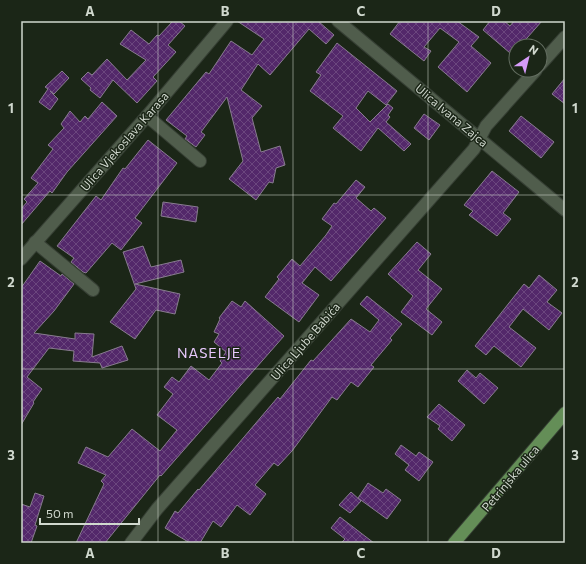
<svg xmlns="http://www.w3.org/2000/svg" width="586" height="564" viewBox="0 0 586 564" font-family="Commissioner,sans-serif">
<defs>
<pattern id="building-cross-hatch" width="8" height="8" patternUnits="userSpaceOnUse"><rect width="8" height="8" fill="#53286a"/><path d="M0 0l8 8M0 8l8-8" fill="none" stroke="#6b467e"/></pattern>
</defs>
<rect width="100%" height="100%" fill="#1b2617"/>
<g fill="url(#building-cross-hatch)" stroke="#887c8f">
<path d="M173,21H179L185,26L168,45L176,52L153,77L157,81L137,103L113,80L100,98L90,90L91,88L81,79L88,72L92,75L107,59L127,80L146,60L120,44L131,30L149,44L157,35L159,36Z"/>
<path d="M237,21H318L334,35L326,44L309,29L270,75L258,64L241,90L262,106L252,118L261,152L280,146L285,165L276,168L273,183L269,182L256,200L229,179L243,161L227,97L201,132L205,135L196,147L185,139L187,136L166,120L206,72L209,74L231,41L252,55L264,39Z"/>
<path d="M400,21H457L479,37L471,46L491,63L467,92L438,67L459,42L440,28L424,47L431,51L424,61L390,34Z"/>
<path d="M490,21H504L510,26L514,21H542L520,46H516V51L510,58V53L483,30Z"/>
<path d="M337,43L397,91L386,105L368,91L356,108L370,122L388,104L393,108L388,115L390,117L386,122L411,144L404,151L378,128L361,151L333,128L343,116L310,91L321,75L316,72Z"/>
<path d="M62,71L69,78L54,94L50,91L58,99L50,110L39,102L48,89L45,87Z"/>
<path d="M565,78V104L552,94Z"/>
<path d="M102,102L117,116L67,172L52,193L50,191L21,225V209L27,202L24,199L38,183L31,178L53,149L48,145L64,128L61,124L70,111L80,122L85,116L88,119Z"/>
<path d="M424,114L440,125L429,140L414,128Z"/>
<path d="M521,116L554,142L541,158L509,131Z"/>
<path d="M148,140L177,163L135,218L142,223L121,250L112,243L86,273L83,272L71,262L74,258L57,246L96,196L101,200L123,168L125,169Z"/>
<path d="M492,171L519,192L503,213L511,219L497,236L469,215L473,211L464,205Z"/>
<path d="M356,180L365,187L356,198L371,211L374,208L386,218L331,281L315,267L302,283L319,295L299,322L265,297L279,279L277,277L292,259L300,266L326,235L332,226L322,219L334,203L336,204Z"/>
<path d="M163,202L198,207L196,222L161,216Z"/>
<path d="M417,242L431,254L418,270L442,289L426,309L442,322L432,335L401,312L413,296L388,274Z"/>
<path d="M143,246L151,267L181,260L184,272L135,284L180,294L175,314L156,310L135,339L110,322L136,289L123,252Z"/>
<path d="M40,261L61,276L62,274L74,284L54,311L34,333L75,339V333L94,334L92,357L122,346L128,360L102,368L100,363L73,361L74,351L49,348L27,377L42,389L33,402L34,403L21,425V288Z"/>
<path d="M539,275L557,290L547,302L562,313L549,330L523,309L509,327L536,348L521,367L494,346L486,355L475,346L524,284L529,288Z"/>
<path d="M367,296L402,324L390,338L392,340L371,365L374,367L358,387L351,382L337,400L332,397L292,451L278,466L274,463L255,485L266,494L250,515L237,505L221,527L213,521L200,543H190L165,528L175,511L178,513L198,489L199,490L278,397L280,399L311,360L313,361L351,319L370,332L379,320L360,304Z"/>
<path d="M232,301L241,307L245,301L284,336L161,476L160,475L105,543H76L104,484L101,481L106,475L78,463L86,447L108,457L132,429L160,451L177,430L157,415L173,394L164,387L172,377L179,382L191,366L209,380L222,363L220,361L226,352L214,342L219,334L214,332L220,319L219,318Z"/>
<path d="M467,370L476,378L480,373L498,388L484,404L458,381Z"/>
<path d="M439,404L465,425L452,441L438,429L440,426L427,417Z"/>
<path d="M401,445L416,456L419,452L433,462L419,481L405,470L409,465L395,454Z"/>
<path d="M368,483L383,493L386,489L401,500L387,519L358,498Z"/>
<path d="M351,492L361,501L350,513L339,505Z"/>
<path d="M35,493L44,496L35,525L37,526L31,543H21V504L30,507Z"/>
<path d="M340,517L374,543H341L345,539L331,528Z"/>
</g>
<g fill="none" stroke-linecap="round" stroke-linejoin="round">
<g stroke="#363f34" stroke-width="14">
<g id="minor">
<path d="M338,21L565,210"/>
<path d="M540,65L565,37"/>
<path d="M147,116L200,161"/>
<path d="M35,242L93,290"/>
<path d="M21,259L147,116L227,21"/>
<path d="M131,543L157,509L474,149L486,126L536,70"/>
</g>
</g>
<g stroke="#363f34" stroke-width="14">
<path id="major" d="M454,543L565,413"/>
</g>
<use href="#minor" stroke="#505d4c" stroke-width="12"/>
<use href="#major" stroke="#648e57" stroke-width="12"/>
</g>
<path fill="none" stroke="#d0d8ce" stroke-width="1" stroke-opacity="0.55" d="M158,21V543M293,21V543M428,21V543M21,195H565M21,369H565"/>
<g text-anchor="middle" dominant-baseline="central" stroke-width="3" stroke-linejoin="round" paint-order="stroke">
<g font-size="12" fill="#d0d8ce" stroke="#1b2617">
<text transform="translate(452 115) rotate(40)">Ulica Ivana Zajca</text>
<text transform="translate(124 141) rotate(-49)">Ulica Vjekoslava Karasa</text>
<text transform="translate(305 341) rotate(-49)">Ulica Ljube Babića</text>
<text transform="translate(510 478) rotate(-50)">Petrinjska ulica</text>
</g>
<g font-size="14" letter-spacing="1" fill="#e9c9fe" stroke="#1b2617">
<text x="209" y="352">NASELJE</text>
</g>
</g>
<rect width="586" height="564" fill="none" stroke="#1b2617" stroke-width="44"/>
<g transform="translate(528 58) rotate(35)"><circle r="19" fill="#1b2617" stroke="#636d60"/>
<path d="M0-3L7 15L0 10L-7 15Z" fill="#d69bf9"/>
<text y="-6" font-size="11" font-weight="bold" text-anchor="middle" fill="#d0d8ce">N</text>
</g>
<path d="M40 518v6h99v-6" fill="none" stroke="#d0d8ce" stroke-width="2"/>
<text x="46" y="518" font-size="12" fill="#d0d8ce" stroke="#1b2617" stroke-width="3" paint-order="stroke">50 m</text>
<rect x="22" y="22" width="542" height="520" fill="none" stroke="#d0d8ce" stroke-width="1.5"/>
<g font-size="13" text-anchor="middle" font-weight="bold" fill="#d0d8ce">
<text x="90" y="16">A</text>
<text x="225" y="16">B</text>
<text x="361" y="16">C</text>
<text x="496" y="16">D</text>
<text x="11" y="113">1</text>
<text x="575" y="113">1</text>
<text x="11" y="287">2</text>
<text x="575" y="287">2</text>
<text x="11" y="460">3</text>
<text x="575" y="460">3</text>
<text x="90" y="558">A</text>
<text x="225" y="558">B</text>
<text x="361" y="558">C</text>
<text x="496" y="558">D</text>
</g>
</svg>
